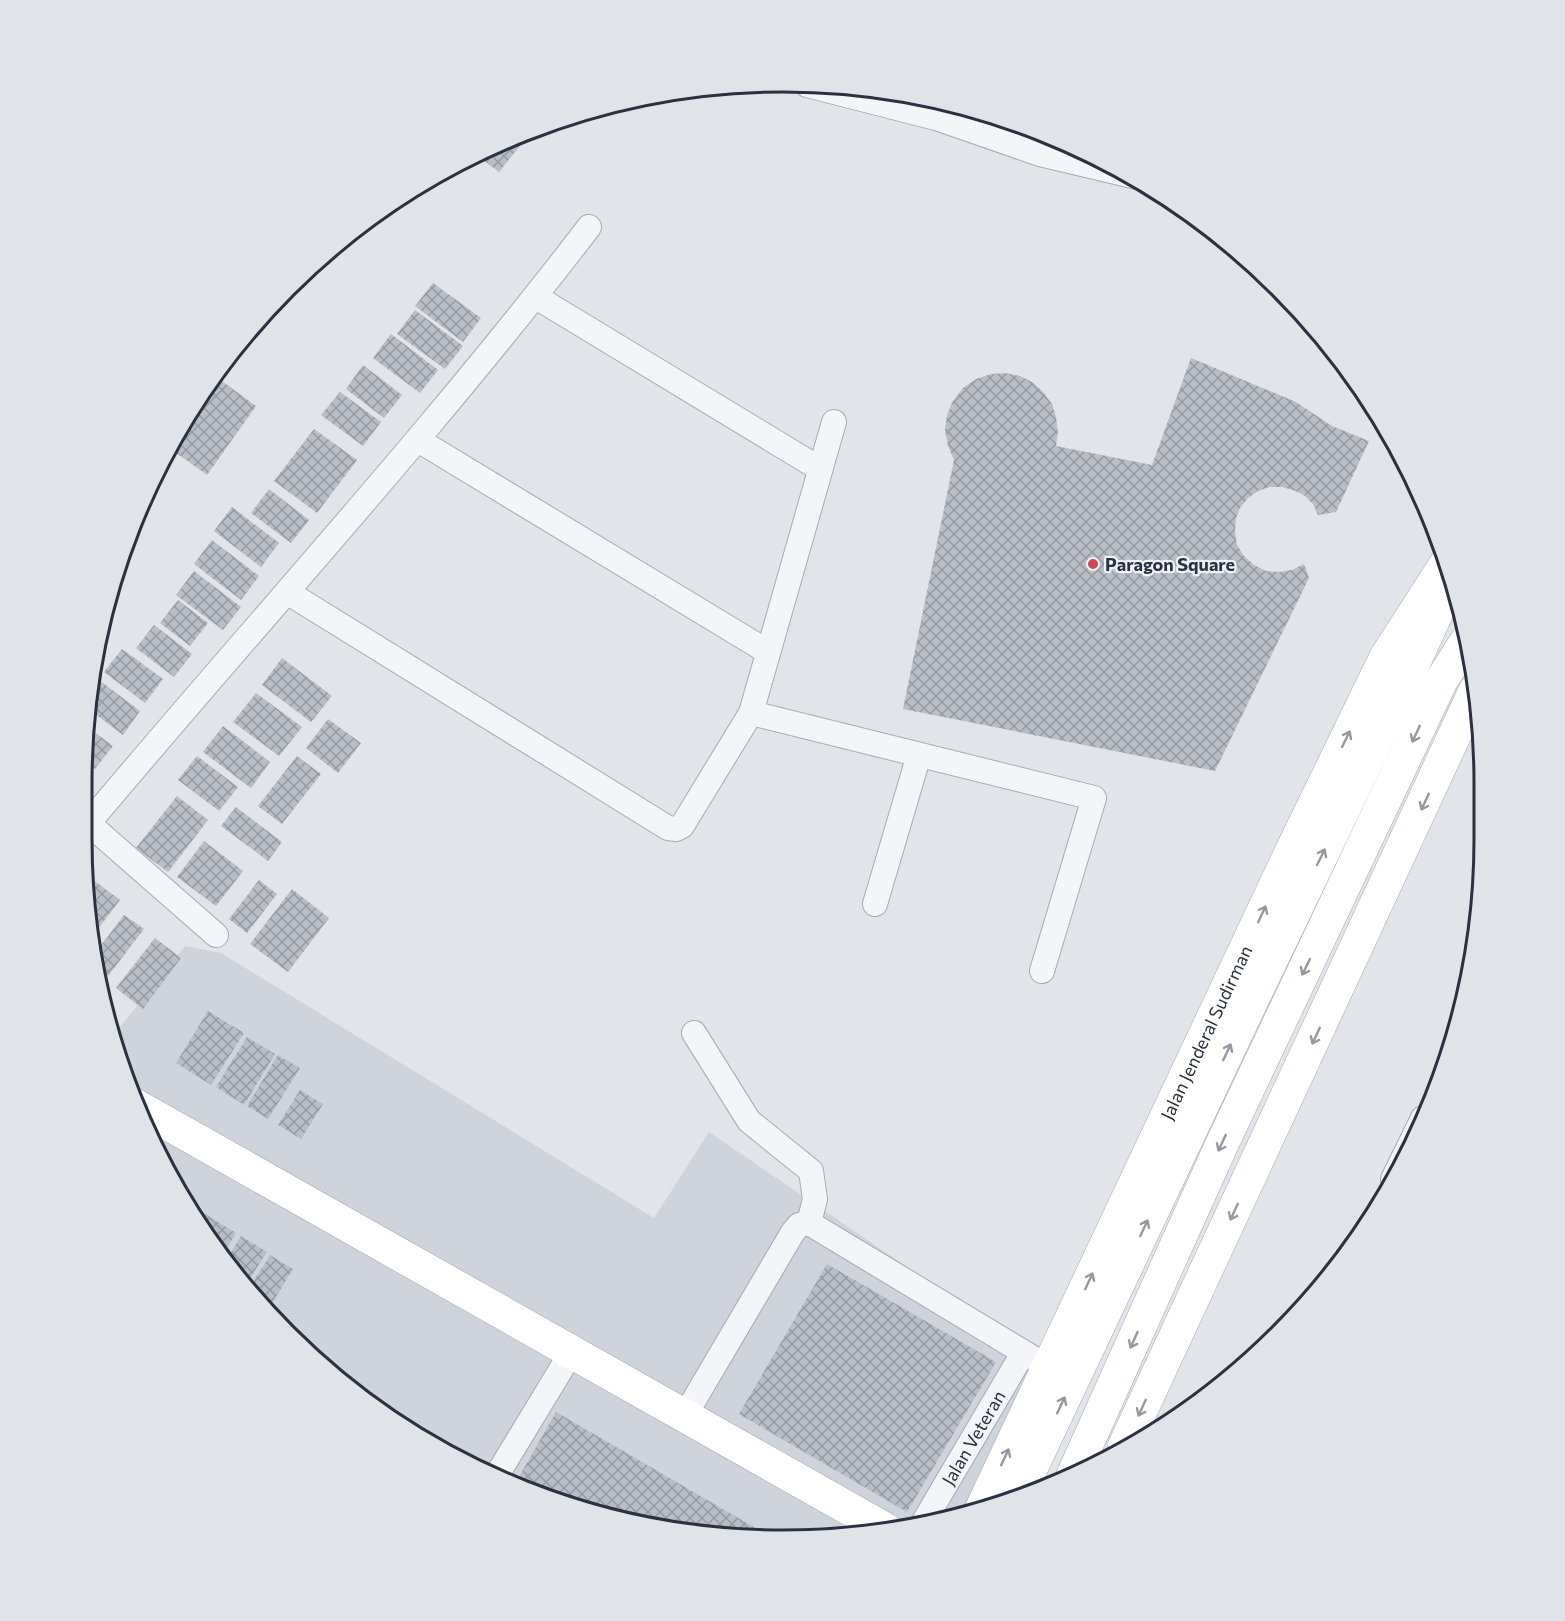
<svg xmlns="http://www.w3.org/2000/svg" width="1565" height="1621" viewBox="0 0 1565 1621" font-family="Commissioner,sans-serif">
<defs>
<pattern id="building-cross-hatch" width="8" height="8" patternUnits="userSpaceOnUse" patternTransform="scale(1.5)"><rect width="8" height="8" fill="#b8bdc6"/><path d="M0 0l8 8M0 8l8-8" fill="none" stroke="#969aa2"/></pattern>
</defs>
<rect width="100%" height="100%" fill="#e1e4e9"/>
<path fill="#cfd3db" d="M185,946L221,953L654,1218L709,1132L1042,1359L959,1517L829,1538L691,1534L557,1503L432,1446L320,1366L199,1229L135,1107L113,1036Z"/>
<g fill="url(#building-cross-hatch)">
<path d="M532,131L499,172L474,153Z"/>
<path d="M433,283L481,318L463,342L415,306Z"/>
<path d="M415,310L463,346L445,369L397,334Z"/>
<path d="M391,334L438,370L420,393L373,358Z"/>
<path d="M1191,358L1296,402L1332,426L1369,441L1336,512L1318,515L1313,504L1304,495L1293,490L1282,487H1269L1258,491L1248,498L1240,508L1236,518L1235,531L1237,545L1244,556L1254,565L1266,571L1279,572L1292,570L1304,564L1309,578L1215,771L903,709L954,460L948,446L945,430L947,415L953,401L963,388L976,379L991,374L1005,373L1020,376L1032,382L1043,392L1052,404L1056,417L1058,432L1056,446L1152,465Z"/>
<path d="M363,365L402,395L384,418L346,389Z"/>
<path d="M215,376L256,406L207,475L168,447L175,432Z"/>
<path d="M340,392L381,422L363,446L321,415Z"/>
<path d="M314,429L357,460L317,513L274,481Z"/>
<path d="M269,489L309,520L291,543L251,513Z"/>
<path d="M232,507L279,543L261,567L214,531Z"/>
<path d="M212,540L259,576L241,600L194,564Z"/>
<path d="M194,571L241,607L223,630L176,595Z"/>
<path d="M178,600L208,623L190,646L160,623Z"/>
<path d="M154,625L192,654L174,677L136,648Z"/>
<path d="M122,649L163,679L145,703L104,672Z"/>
<path d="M282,658L332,696L311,722L262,685Z"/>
<path d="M99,680L140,711L123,735L86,707L87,695Z"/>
<path d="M256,693L302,727L279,756L233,722Z"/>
<path d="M328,719L361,743L338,773L306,748Z"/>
<path d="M86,726L113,746L95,769L84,761Z"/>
<path d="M223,726L270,762L251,788L203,752Z"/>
<path d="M197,756L238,787L219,811L178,780Z"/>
<path d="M297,756L321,774L282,824L258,806Z"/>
<path d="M177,796L208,820L168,872L136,848Z"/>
<path d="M236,807L282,842L268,861L221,826Z"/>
<path d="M204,841L243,871L216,906L177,877Z"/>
<path d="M84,873L120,900L91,938Z"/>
<path d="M259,880L277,894L247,933L229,919Z"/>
<path d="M292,889L329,918L288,972L250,944Z"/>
<path d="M124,915L144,929L108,976L94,966L93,956Z"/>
<path d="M155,938L181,958L143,1009L116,988Z"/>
<path d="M208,1011L244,1033L211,1085L176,1063Z"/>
<path d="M247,1037L275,1054L244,1105L216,1087Z"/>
<path d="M278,1055L300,1068L268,1119L247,1106Z"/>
<path d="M300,1090L323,1104L301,1139L278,1125Z"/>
<path d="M202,1212L236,1233L223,1255L196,1222Z"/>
<path d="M241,1236L267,1252L247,1283L227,1259Z"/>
<path d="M270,1255L293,1269L271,1305L260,1298L250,1287Z"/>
<path d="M827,1264L996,1362L907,1512L739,1414Z"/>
<path d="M556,1412L771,1537L691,1534L557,1503L515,1484Z"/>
</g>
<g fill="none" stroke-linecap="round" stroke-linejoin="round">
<g stroke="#a6abb3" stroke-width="26">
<g id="street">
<path d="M807,85L936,118L1040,154L1137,177"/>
<path d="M536,297L820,469"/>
<path d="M418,440L768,652"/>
<path d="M287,592L668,828L676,829L682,826L751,713L834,422"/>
<path d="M751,713L1094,798L1042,971"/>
<path d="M88,823L216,935"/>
<path d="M81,832C250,630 429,436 589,227"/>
<path d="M875,904L919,755"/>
<path d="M694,1033L749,1121L811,1171L815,1199L809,1223"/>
<path d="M1393,1179L1423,1118"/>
<path d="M684,1417L793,1232L799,1225L809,1223L1048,1367"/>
<path d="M497,1475L571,1353"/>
<path id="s1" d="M923,1523L1023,1353"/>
</g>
</g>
<g stroke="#a6abb3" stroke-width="34">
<g id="secondary">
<path d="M133,1104L885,1529"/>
<path d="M1124,1447L1475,691"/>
<path id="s2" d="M981,1510L1293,848L1386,657L1446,564"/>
</g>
</g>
<g stroke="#a1a7b5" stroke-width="34">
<g id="primary">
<path d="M1073,1475L1222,1144L1441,681L1467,640"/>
<path d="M1018,1496L1253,998L1411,669L1452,579"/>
</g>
</g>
<use href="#street" stroke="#f4f5f8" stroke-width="24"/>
<use href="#secondary" stroke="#fff" stroke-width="33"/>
<use href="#primary" stroke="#fff" stroke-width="33"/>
</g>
<defs><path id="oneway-shaft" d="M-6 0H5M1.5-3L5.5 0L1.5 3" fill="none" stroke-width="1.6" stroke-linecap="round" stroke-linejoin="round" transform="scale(1.5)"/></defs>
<g stroke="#9498a0">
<use href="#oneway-shaft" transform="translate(1416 734) rotate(115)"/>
<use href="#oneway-shaft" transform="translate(1346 739) rotate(-64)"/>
<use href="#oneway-shaft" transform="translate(1425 802) rotate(115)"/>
<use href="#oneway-shaft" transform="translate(1321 857) rotate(-64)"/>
<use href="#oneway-shaft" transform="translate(1262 914) rotate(-65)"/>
<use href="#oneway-shaft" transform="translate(1306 967) rotate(116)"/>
<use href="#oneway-shaft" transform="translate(1316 1036) rotate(115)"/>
<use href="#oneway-shaft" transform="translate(1227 1052) rotate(-65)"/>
<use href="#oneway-shaft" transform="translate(1222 1143) rotate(115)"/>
<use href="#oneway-shaft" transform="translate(1234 1212) rotate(115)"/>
<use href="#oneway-shaft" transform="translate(1144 1228) rotate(-65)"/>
<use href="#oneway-shaft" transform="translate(1089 1281) rotate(-65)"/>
<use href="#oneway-shaft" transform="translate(1134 1340) rotate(114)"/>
<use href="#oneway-shaft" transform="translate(1061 1405) rotate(-65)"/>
<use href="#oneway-shaft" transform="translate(1142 1408) rotate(115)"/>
<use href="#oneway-shaft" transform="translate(1005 1457) rotate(-65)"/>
</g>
<circle fill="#ca4a55" stroke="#f0f3f7" stroke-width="2" cx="1093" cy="564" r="6"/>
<g text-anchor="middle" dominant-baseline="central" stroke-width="4.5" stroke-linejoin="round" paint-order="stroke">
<g font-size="18" font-weight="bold" fill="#2a3140" stroke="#f0f3f7" text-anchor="start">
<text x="1105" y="564">Paragon Square</text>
</g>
<g font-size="18" fill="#2a3140" stroke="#f0f3f7">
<text stroke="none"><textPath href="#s2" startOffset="528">Jalan Jenderal Sudirman</textPath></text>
<text stroke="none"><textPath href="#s1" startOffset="99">Jalan Veteran</textPath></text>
</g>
</g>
<path d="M0 0H1565V1621H0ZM783 92H783A691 691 0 0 1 1474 783V839A691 691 0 0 1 783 1530H783A691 691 0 0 1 92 839V783A691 691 0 0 1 783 92Z" fill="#e0e3e8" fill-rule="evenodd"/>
<path fill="none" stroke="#2a3140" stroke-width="3" d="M783 92H783A691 691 0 0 1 1474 783V839A691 691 0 0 1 783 1530H783A691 691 0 0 1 92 839V783A691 691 0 0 1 783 92Z"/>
</svg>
